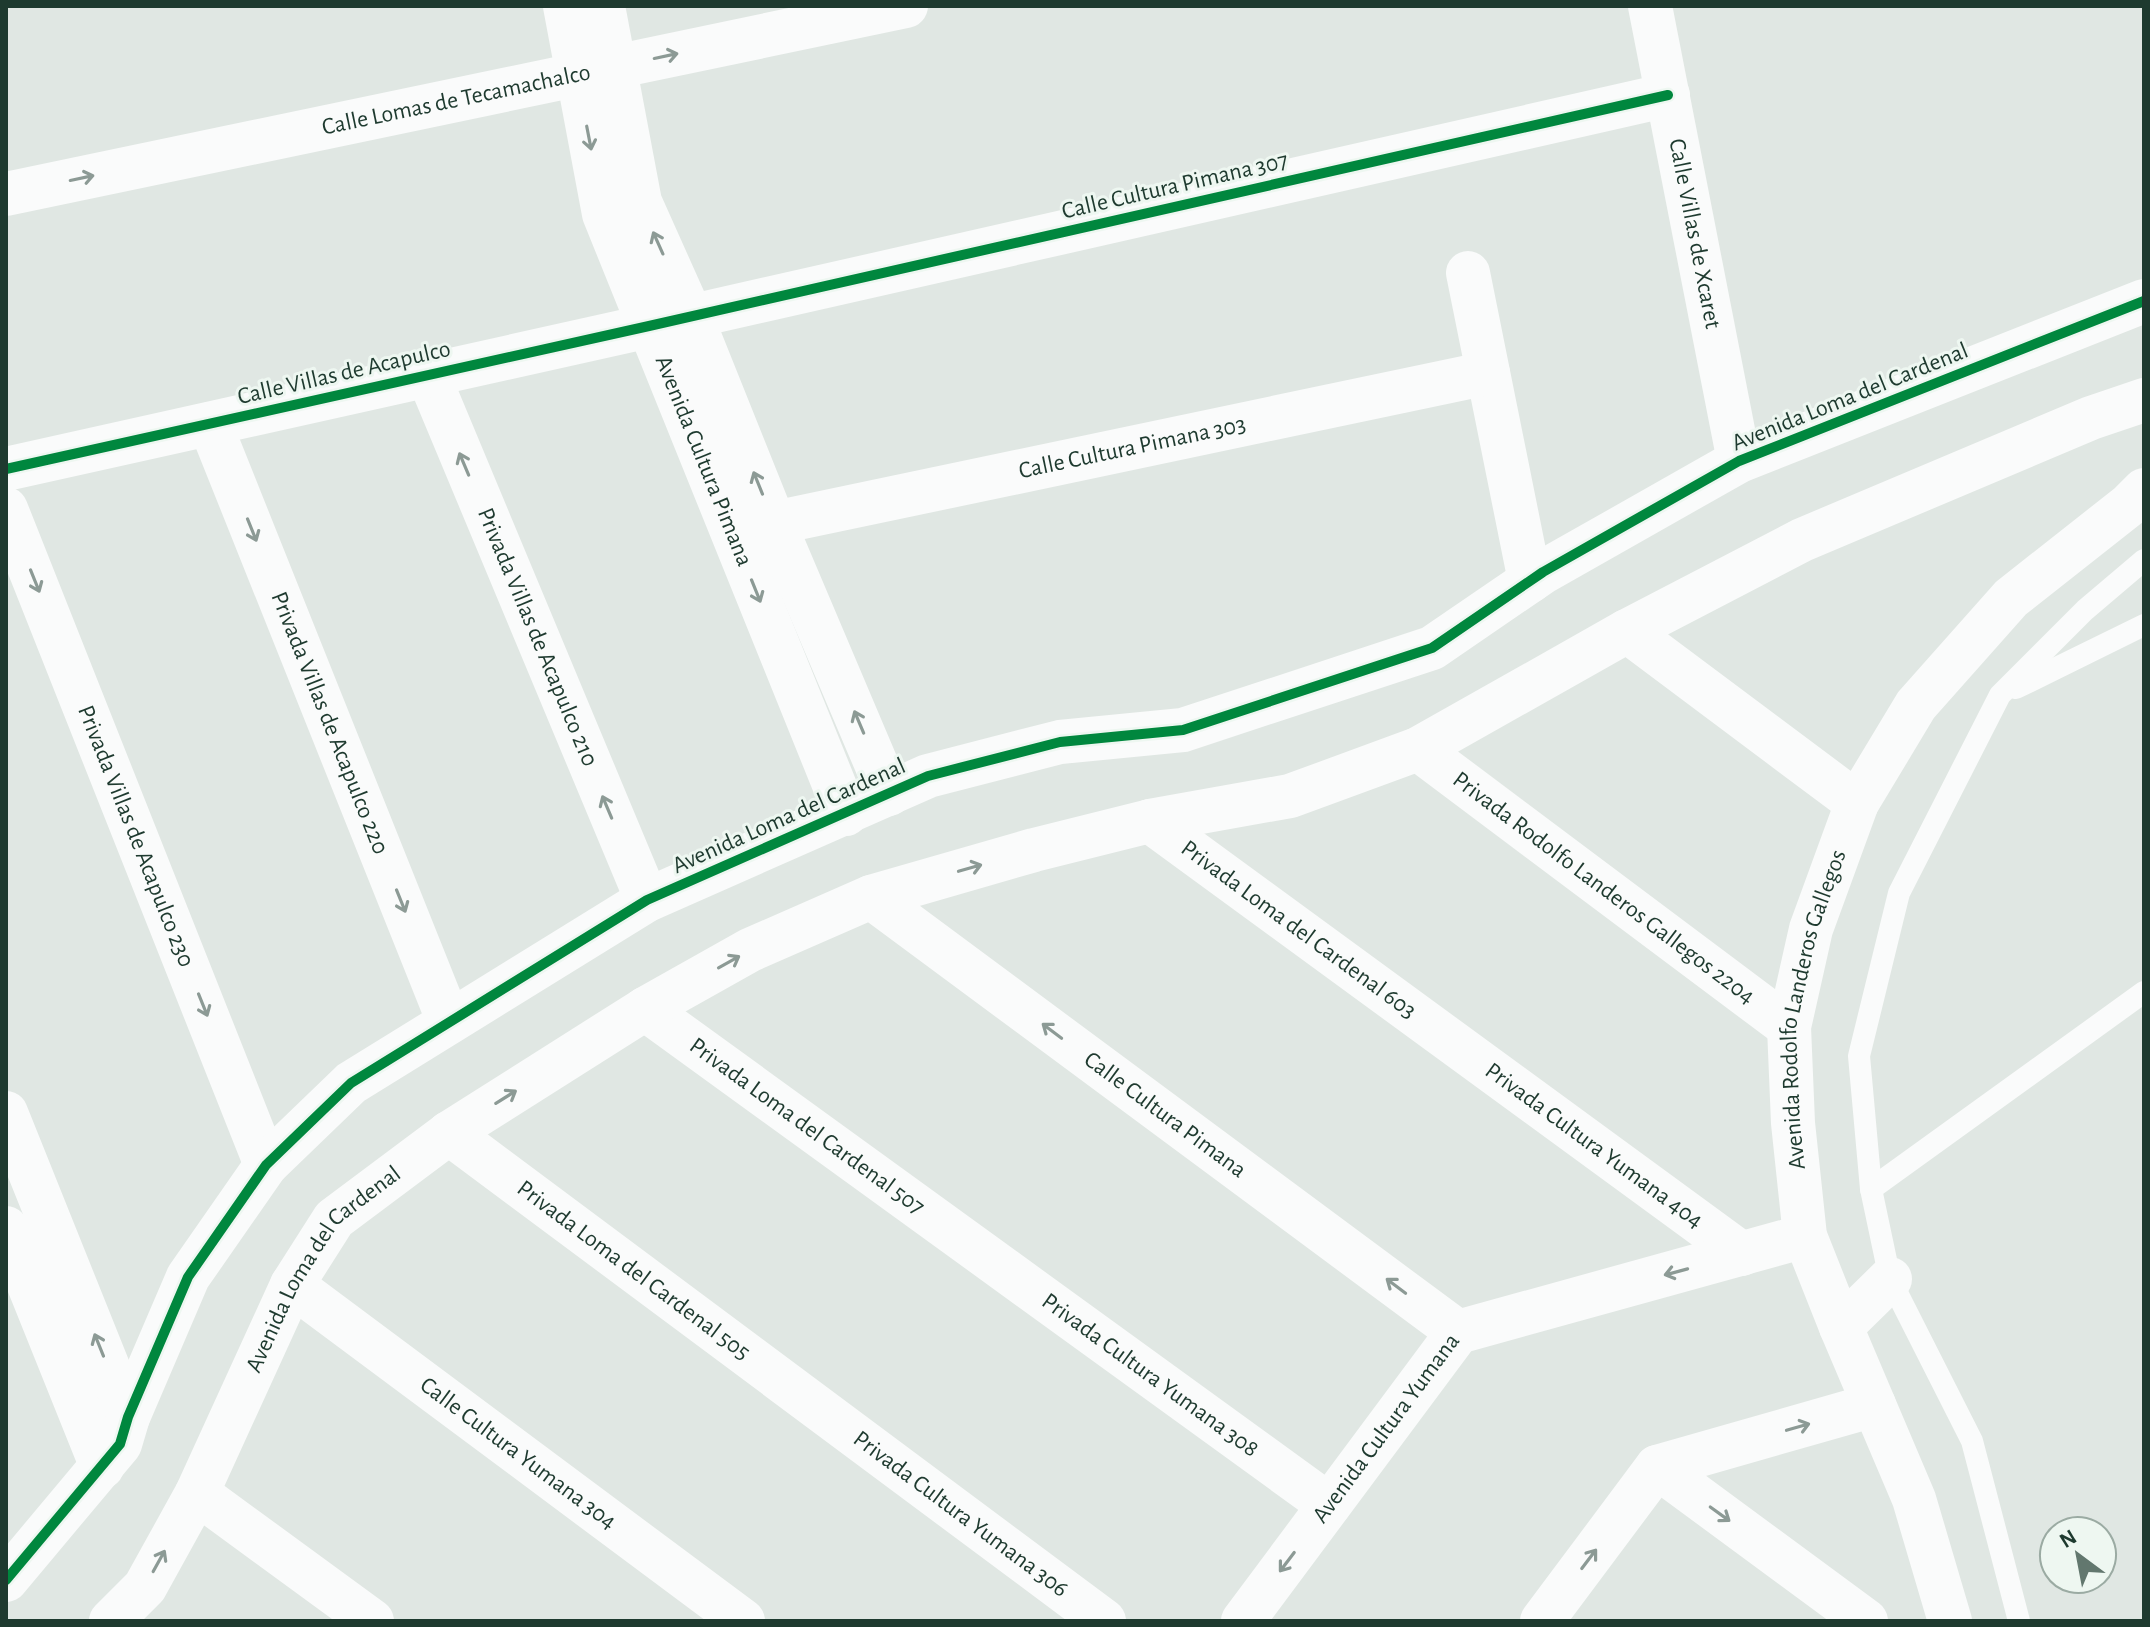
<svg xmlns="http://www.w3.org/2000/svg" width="2150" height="1627" viewBox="0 0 2150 1627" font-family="'Alegreya Sans',sans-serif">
<rect width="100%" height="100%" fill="#e0e7e3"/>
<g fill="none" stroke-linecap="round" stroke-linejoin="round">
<g stroke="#fafbfb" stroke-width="22">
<path d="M2016,688L2144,625"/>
<path d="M1871,1189L2144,992"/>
<path d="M2019,1621L1972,1441L1890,1279L1871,1189L1859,1056L1899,893L2000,695L2085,610L2144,560"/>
</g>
<g stroke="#fafbfb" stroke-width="44">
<path id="s1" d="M1650,6L1739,461"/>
<path id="s2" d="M6,194L906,6"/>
<path d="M1468,273L1530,581"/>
<path id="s3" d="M428,375L647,900"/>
<path id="s4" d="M210,424L449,1022"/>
<path d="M6,469L649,326L1668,95"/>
<path id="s5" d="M6,509L266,1165"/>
<path id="s6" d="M774,523L1488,373"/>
<path d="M1627,631L1857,803"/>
<path id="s7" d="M1418,749L1789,1027"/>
<path id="s8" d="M1150,821L1742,1254"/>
<path id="s9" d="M871,897L1458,1332"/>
<path id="s10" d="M645,1009L1329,1505"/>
<path d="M6,1113L128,1417"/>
<path id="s11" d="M449,1133L1104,1621"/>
<path d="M6,1228L102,1467"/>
<path id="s12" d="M292,1285L743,1621"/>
<path d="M1657,1467L1866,1621"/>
<path d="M197,1493L372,1621"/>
<path id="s13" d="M1243,1621L1458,1332L1805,1236"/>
<path d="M1542,1621L1657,1467L1874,1405"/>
</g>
<g stroke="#fafbfb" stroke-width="44">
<path id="s14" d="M565,6L604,214L846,814"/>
<path d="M603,6L640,202L691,316L774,523L889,794"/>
<path d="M1841,1327L1890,1279"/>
<path d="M6,1580L120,1444L128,1417L188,1277L266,1165L351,1083L647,900L928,776L1060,742L1183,730L1432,648L1543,572L1739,461L2144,301"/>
<path id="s15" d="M111,1621L145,1587L197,1493L292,1285L334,1219L449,1133L645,1009L750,950L871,897L1034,850L1150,821L1290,796L1418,749L1627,631L1802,540L2091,418L2144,400"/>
<path id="s16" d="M1950,1621L1914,1499L1841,1327L1805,1236L1793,1123L1789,1027L1811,929L1857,803L1916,705L2011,598L2129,505L2144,490"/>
</g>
<g stroke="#eef7f1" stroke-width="15">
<g id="cycleway">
<path d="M6,469L649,326L1668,95"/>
<path d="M6,1580L120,1444L128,1417L188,1277L266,1165L351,1083L647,900L928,776L1060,742L1183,730L1432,648L1543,572L1739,461L2144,301"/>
</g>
</g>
<use href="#cycleway" stroke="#00873e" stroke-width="10"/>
</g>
<defs><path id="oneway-shaft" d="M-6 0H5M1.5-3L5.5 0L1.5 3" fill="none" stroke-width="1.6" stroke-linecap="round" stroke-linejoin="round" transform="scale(2)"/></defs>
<g stroke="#8c9a95">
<use href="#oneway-shaft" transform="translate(666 56) rotate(-12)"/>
<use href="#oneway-shaft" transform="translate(589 138) rotate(79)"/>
<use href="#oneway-shaft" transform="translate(82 178) rotate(-12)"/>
<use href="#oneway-shaft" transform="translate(658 243) rotate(-114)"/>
<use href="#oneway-shaft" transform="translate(464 464) rotate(-113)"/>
<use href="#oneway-shaft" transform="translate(758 483) rotate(-112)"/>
<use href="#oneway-shaft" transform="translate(252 530) rotate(68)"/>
<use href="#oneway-shaft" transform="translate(35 581) rotate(68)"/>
<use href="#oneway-shaft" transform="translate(756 591) rotate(68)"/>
<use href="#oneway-shaft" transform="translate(859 722) rotate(-113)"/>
<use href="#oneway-shaft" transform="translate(607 807) rotate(-113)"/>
<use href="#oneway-shaft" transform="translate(970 868) rotate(-16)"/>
<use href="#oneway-shaft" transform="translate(401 901) rotate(68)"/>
<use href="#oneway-shaft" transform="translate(729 962) rotate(-29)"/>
<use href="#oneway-shaft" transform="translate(203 1005) rotate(68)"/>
<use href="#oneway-shaft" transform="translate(1052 1031) rotate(-143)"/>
<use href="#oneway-shaft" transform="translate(506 1097) rotate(-32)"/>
<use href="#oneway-shaft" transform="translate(1676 1272) rotate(165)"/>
<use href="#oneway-shaft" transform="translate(1396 1286) rotate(-143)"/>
<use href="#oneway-shaft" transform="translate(99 1345) rotate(-112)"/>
<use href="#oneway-shaft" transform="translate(1798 1427) rotate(-16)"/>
<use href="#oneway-shaft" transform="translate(1720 1514) rotate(36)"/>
<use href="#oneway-shaft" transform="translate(1589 1559) rotate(-53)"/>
<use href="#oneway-shaft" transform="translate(159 1561) rotate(-61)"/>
<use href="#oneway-shaft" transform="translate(1287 1562) rotate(127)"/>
</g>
<g text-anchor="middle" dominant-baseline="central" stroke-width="6" stroke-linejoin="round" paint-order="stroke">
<g font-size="24" fill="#1e3a2f" stroke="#eef7f1">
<text stroke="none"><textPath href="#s2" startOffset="460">Calle Lomas de Tecamachalco</textPath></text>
<text transform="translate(1175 186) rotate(-13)">Calle Cultura Pimana 307</text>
<text stroke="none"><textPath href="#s1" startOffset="232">Calle Villas de Xcaret</textPath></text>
<text transform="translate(344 373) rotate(-13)">Calle Villas de Acapulco</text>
<text transform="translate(1850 397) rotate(-22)">Avenida Loma del Cardenal</text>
<text stroke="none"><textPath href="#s6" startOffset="366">Calle Cultura Pimana 303</textPath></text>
<text stroke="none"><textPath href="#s14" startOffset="478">Avenida Cultura Pimana</textPath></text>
<text stroke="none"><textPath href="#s3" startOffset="284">Privada Villas de Acapulco 210</textPath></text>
<text stroke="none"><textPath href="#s4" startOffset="322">Privada Villas de Acapulco 220</textPath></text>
<text transform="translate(789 816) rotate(-24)">Avenida Loma del Cardenal</text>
<text stroke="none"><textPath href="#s5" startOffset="352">Privada Villas de Acapulco 230</textPath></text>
<text stroke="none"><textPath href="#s7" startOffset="232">Privada Rodolfo Landeros Gallegos 2204</textPath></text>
<text stroke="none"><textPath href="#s8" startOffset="184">Privada Loma del Cardenal 603</textPath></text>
<text stroke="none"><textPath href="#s16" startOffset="642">Avenida Rodolfo Landeros Gallegos</textPath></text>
<text stroke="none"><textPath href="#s9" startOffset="366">Calle Cultura Pimana</textPath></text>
<text stroke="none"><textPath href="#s10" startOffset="200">Privada Loma del Cardenal 507</textPath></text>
<text stroke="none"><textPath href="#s8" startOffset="550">Privada Cultura Yumana 404</textPath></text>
<text stroke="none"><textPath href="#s11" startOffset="230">Privada Loma del Cardenal 505</textPath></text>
<text stroke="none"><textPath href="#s15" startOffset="416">Avenida Loma del Cardenal</textPath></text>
<text stroke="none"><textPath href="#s10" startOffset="624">Privada Cultura Yumana 308</textPath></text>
<text stroke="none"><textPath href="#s13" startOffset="240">Avenida Cultura Yumana</textPath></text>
<text stroke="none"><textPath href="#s12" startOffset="282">Calle Cultura Yumana 304</textPath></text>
<text stroke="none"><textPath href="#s11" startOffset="638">Privada Cultura Yumana 306</textPath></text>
</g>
</g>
<rect width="2150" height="1627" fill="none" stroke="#1e3a2f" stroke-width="16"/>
<g transform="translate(2078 1555) rotate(328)"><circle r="38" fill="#eef7f1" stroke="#9baba3" stroke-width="2"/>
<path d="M0-6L14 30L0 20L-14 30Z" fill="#62776e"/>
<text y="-12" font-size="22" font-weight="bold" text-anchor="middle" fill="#1e3a2f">N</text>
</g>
</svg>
